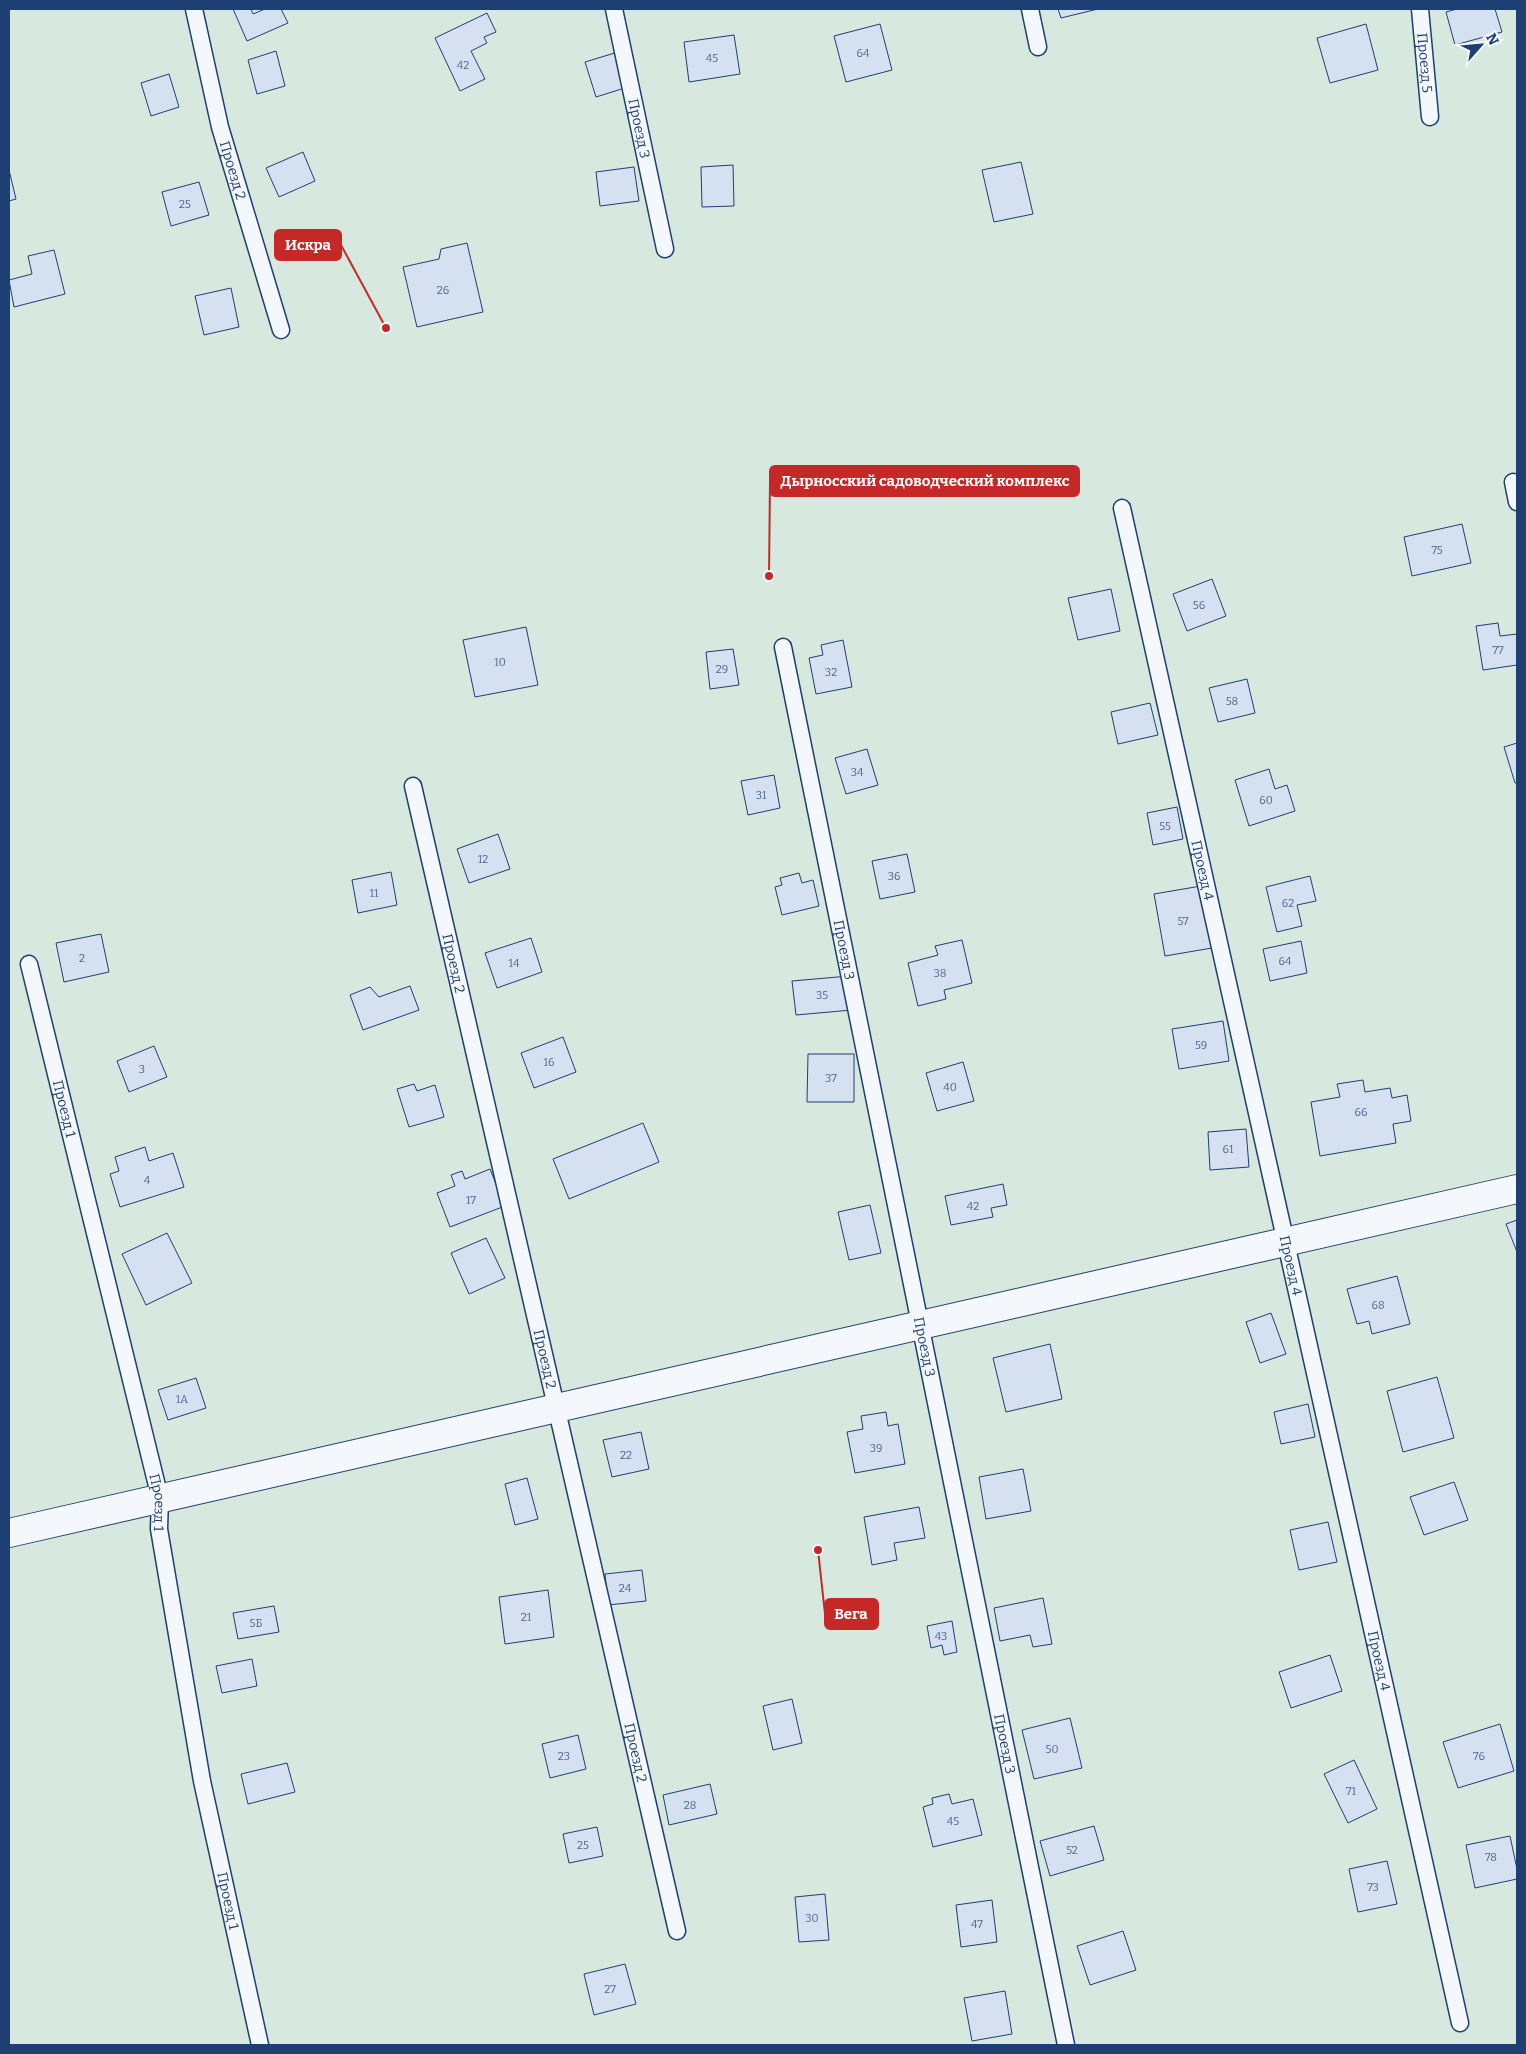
<svg xmlns="http://www.w3.org/2000/svg" width="1526" height="2054" viewBox="0 0 1526 2054" font-family="Bitter,serif">
<rect width="100%" height="100%" fill="#f4f7fb"/>
<rect fill="#d7e8df" stroke="#687fa3" x="9" y="9" width="1508" height="2036"/>
<g fill="#d5e0f0" stroke="#1d3f73">
<path d="M233,9H251L253,14L265,9H281L288,23L247,41Z"/>
<path d="M1058,9H1098L1061,18Z"/>
<path d="M1457,9H1495L1502,32L1455,45L1446,12Z"/>
<path d="M487,13L496,32L484,37L487,43L471,51L485,79L460,91L435,38Z"/>
<path d="M880,24L892,70L846,82L834,36Z"/>
<path d="M1366,24L1378,70L1330,83L1317,38Z"/>
<path d="M734,35L740,74L689,82L684,42Z"/>
<path d="M276,51L285,86L257,94L248,60Z"/>
<path d="M618,52L628,87L596,97L585,62Z"/>
<path d="M169,74L179,107L151,116L141,83Z"/>
<path d="M303,152L315,181L279,197L266,168Z"/>
<path d="M1021,162L1033,214L994,222L982,170Z"/>
<path d="M733,165L734,206L702,207L701,167Z"/>
<path d="M634,167L639,201L600,206L596,172Z"/>
<path d="M9,170L16,199L9,201Z"/>
<path d="M199,182L209,215L171,226L162,192Z"/>
<path d="M467,243L483,312L417,327L403,267L439,259L441,249Z"/>
<path d="M54,250L65,294L14,307L9,280L32,274L28,256Z"/>
<path d="M231,288L239,327L204,335L195,296Z"/>
<path d="M1462,524L1471,563L1412,576L1404,537Z"/>
<path d="M1212,579L1226,616L1187,631L1173,594Z"/>
<path d="M1111,589L1120,631L1078,640L1068,598Z"/>
<path d="M1498,623L1500,636L1517,634V665L1483,670L1476,626Z"/>
<path d="M526,627L538,685L475,697L463,640Z"/>
<path d="M843,640L852,687L816,694L809,658L823,655L821,645Z"/>
<path d="M733,649L739,685L710,689L706,652Z"/>
<path d="M1247,679L1255,713L1218,722L1209,688Z"/>
<path d="M1150,703L1158,735L1118,744L1111,712Z"/>
<path d="M1517,743V783H1515L1504,747Z"/>
<path d="M867,749L878,785L846,794L835,758Z"/>
<path d="M1269,769L1275,789L1287,785L1295,811L1249,826L1235,780Z"/>
<path d="M774,775L780,808L748,815L741,781Z"/>
<path d="M1177,807L1183,839L1153,845L1147,813Z"/>
<path d="M498,834L510,869L469,883L457,849Z"/>
<path d="M907,854L915,892L880,899L872,861Z"/>
<path d="M391,872L397,905L358,913L352,880Z"/>
<path d="M799,873L802,883L813,880L819,906L782,915L775,887L782,885L780,878Z"/>
<path d="M1310,876L1316,901L1297,905L1302,926L1277,932L1266,887Z"/>
<path d="M1201,886L1212,948L1165,956L1154,894Z"/>
<path d="M101,934L109,972L64,982L56,943Z"/>
<path d="M531,938L542,972L497,988L485,953Z"/>
<path d="M962,940L972,983L944,990L946,999L918,1006L908,963L938,955L935,946Z"/>
<path d="M1301,941L1307,973L1270,981L1263,949Z"/>
<path d="M849,976L852,1010L796,1015L792,981Z"/>
<path d="M410,986L419,1010L363,1030L350,995L370,987L379,997Z"/>
<path d="M1223,1021L1229,1061L1179,1069L1172,1029Z"/>
<path d="M563,1037L576,1072L534,1088L521,1053Z"/>
<path d="M154,1046L167,1077L129,1092L117,1061Z"/>
<path d="M808,1054H854V1102H807Z"/>
<path d="M963,1062L974,1101L937,1111L926,1073Z"/>
<path d="M1363,1080L1365,1092L1390,1088L1392,1098L1407,1095L1411,1121L1393,1124L1396,1143L1320,1156L1311,1102L1340,1097L1337,1084Z"/>
<path d="M414,1084L417,1091L435,1085L444,1117L409,1127L397,1089Z"/>
<path d="M643,1123L659,1162L569,1199L553,1159Z"/>
<path d="M1246,1129L1249,1167L1210,1170L1208,1132Z"/>
<path d="M145,1147L149,1161L173,1153L184,1187L120,1207L110,1174L119,1171L115,1157Z"/>
<path d="M490,1169L505,1206L450,1227L437,1193L455,1186L451,1175L462,1171L465,1179Z"/>
<path d="M1003,1184L1007,1205L991,1208L993,1217L951,1225L945,1196Z"/>
<path d="M870,1205L881,1253L849,1260L838,1212Z"/>
<path d="M1517,1220V1252L1506,1224Z"/>
<path d="M167,1233L192,1283L146,1305L122,1254Z"/>
<path d="M486,1238L505,1278L469,1294L451,1253Z"/>
<path d="M1397,1276L1410,1324L1372,1334L1369,1321L1357,1324L1347,1289Z"/>
<path d="M1271,1313L1286,1354L1260,1363L1246,1322Z"/>
<path d="M1050,1344L1062,1399L1006,1412L993,1358Z"/>
<path d="M1437,1377L1454,1438L1403,1452L1387,1391Z"/>
<path d="M196,1378L206,1408L168,1420L158,1390Z"/>
<path d="M1308,1404L1315,1437L1281,1444L1274,1412Z"/>
<path d="M886,1412L888,1426L898,1424L905,1464L855,1473L847,1432L863,1429L861,1416Z"/>
<path d="M641,1432L649,1469L612,1477L603,1440Z"/>
<path d="M1023,1469L1031,1511L986,1519L979,1477Z"/>
<path d="M527,1478L538,1519L515,1525L505,1484Z"/>
<path d="M1454,1482L1468,1520L1424,1535L1410,1497Z"/>
<path d="M919,1507L925,1538L894,1543L897,1560L872,1565L864,1517Z"/>
<path d="M1328,1522L1337,1562L1299,1570L1290,1530Z"/>
<path d="M642,1570L646,1601L608,1605L605,1574Z"/>
<path d="M548,1590L554,1637L505,1644L499,1597Z"/>
<path d="M1043,1598L1052,1644L1033,1647L1030,1635L1000,1641L994,1608Z"/>
<path d="M274,1606L279,1632L238,1639L233,1613Z"/>
<path d="M952,1621L957,1652L944,1655L942,1645L931,1648L927,1626Z"/>
<path d="M1330,1655L1342,1691L1291,1708L1279,1672Z"/>
<path d="M252,1659L257,1686L222,1693L216,1666Z"/>
<path d="M792,1699L802,1743L773,1750L763,1706Z"/>
<path d="M1070,1718L1082,1768L1034,1779L1022,1730Z"/>
<path d="M1500,1724L1514,1771L1458,1788L1443,1742Z"/>
<path d="M578,1735L586,1769L550,1778L542,1744Z"/>
<path d="M1354,1760L1377,1809L1348,1823L1324,1774Z"/>
<path d="M287,1763L295,1792L248,1804L241,1774Z"/>
<path d="M710,1784L717,1814L669,1825L663,1795Z"/>
<path d="M949,1794L952,1804L973,1799L982,1835L933,1847L923,1807L933,1804L932,1798Z"/>
<path d="M1094,1826L1104,1860L1050,1876L1040,1841Z"/>
<path d="M597,1827L603,1856L569,1863L563,1834Z"/>
<path d="M1510,1836L1517,1869V1879L1475,1888L1466,1845Z"/>
<path d="M1387,1861L1397,1904L1358,1912L1349,1869Z"/>
<path d="M825,1894L829,1940L799,1942L795,1897Z"/>
<path d="M992,1900L997,1942L961,1947L956,1905Z"/>
<path d="M1123,1931L1136,1970L1090,1985L1077,1946Z"/>
<path d="M625,1964L636,2004L594,2015L584,1974Z"/>
<path d="M1005,1991L1012,2034L972,2041L964,1998Z"/>
</g>
<g fill="none" stroke-linecap="round" stroke-linejoin="round">
<g stroke="#1d3f73" stroke-width="19">
<g id="service">
<path id="s1" d="M194,9L220,127L281,330"/>
<path id="s2" d="M614,9L665,249"/>
<path d="M1030,9L1038,47"/>
<path id="s3" d="M1420,9L1430,117"/>
<path d="M1513,482L1517,502"/>
<path id="s4" d="M1122,508L1460,2023"/>
<path id="s5" d="M783,647L1066,2045"/>
<path id="s6" d="M413,786L677,1931"/>
<path id="s7" d="M29,964L160,1498L159,1529L202,1781L260,2045"/>
</g>
</g>
<g stroke="#1d3f73" stroke-width="30">
<path id="minor" d="M9,1533L1517,1189"/>
</g>
<use href="#service" stroke="#f4f7fb" stroke-width="16"/>
<use href="#minor" stroke="#f4f7fb" stroke-width="28"/>
</g>
<g text-anchor="middle" dominant-baseline="central" stroke-width="4" stroke-linejoin="round" paint-order="stroke">
<g font-size="11" fill="#4b6792">
<text x="863" y="53">64</text>
<text x="712" y="58">45</text>
<text x="463" y="65">42</text>
<text x="185" y="204">25</text>
<text x="443" y="290">26</text>
<text x="1437" y="550">75</text>
<text x="1199" y="605">56</text>
<text x="1498" y="650">77</text>
<text x="500" y="662">10</text>
<text x="722" y="669">29</text>
<text x="831" y="672">32</text>
<text x="1232" y="701">58</text>
<text x="857" y="772">34</text>
<text x="761" y="795">31</text>
<text x="1266" y="800">60</text>
<text x="1165" y="826">55</text>
<text x="483" y="859">12</text>
<text x="894" y="876">36</text>
<text x="374" y="893">11</text>
<text x="1288" y="903">62</text>
<text x="1183" y="921">57</text>
<text x="82" y="958">2</text>
<text x="1285" y="961">64</text>
<text x="514" y="963">14</text>
<text x="940" y="973">38</text>
<text x="822" y="995">35</text>
<text x="1201" y="1045">59</text>
<text x="549" y="1062">16</text>
<text x="142" y="1069">3</text>
<text x="831" y="1078">37</text>
<text x="950" y="1087">40</text>
<text x="1361" y="1112">66</text>
<text x="1228" y="1149">61</text>
<text x="147" y="1180">4</text>
<text x="471" y="1200">17</text>
<text x="973" y="1206">42</text>
<text x="1378" y="1305">68</text>
<text x="182" y="1399">1А</text>
<text x="876" y="1448">39</text>
<text x="626" y="1455">22</text>
<text x="625" y="1588">24</text>
<text x="526" y="1617">21</text>
<text x="256" y="1623">5Б</text>
<text x="941" y="1636">43</text>
<text x="1052" y="1749">50</text>
<text x="564" y="1756">23</text>
<text x="1479" y="1756">76</text>
<text x="1351" y="1791">71</text>
<text x="690" y="1805">28</text>
<text x="953" y="1821">45</text>
<text x="583" y="1845">25</text>
<text x="1072" y="1850">52</text>
<text x="1491" y="1857">78</text>
<text x="1373" y="1887">73</text>
<text x="812" y="1918">30</text>
<text x="977" y="1924">47</text>
<text x="610" y="1989">27</text>
</g>
<g font-size="14" fill="#1d3f73" stroke="#f4f7fb">
<text stroke="none"><textPath href="#s3" startOffset="54">Проезд 5</textPath></text>
<text stroke="none"><textPath href="#s2" startOffset="122">Проезд 3</textPath></text>
<text stroke="none"><textPath href="#s1" startOffset="166">Проезд 2</textPath></text>
<text stroke="none"><textPath href="#s4" startOffset="371">Проезд 4</textPath></text>
<text stroke="none"><textPath href="#s5" startOffset="309">Проезд 3</textPath></text>
<text stroke="none"><textPath href="#s6" startOffset="182">Проезд 2</textPath></text>
<text stroke="none"><textPath href="#s7" startOffset="149">Проезд 1</textPath></text>
<text stroke="none"><textPath href="#s4" startOffset="776">Проезд 4</textPath></text>
<text stroke="none"><textPath href="#s5" startOffset="714">Проезд 3</textPath></text>
<text stroke="none"><textPath href="#s6" startOffset="588">Проезд 2</textPath></text>
<text stroke="none"><textPath href="#s7" startOffset="554">Проезд 1</textPath></text>
<text stroke="none"><textPath href="#s4" startOffset="1181">Проезд 4</textPath></text>
<text stroke="none"><textPath href="#s5" startOffset="1119">Проезд 3</textPath></text>
<text stroke="none"><textPath href="#s6" startOffset="992">Проезд 2</textPath></text>
<text stroke="none"><textPath href="#s7" startOffset="959">Проезд 1</textPath></text>
</g>
</g>
<path fill="none" stroke="#c62828" stroke-width="2" d="M386 328L341 245M769 576L770 481M818 1550L825 1614"/>
<g fill="#c62828" stroke="#f4f7fb" stroke-width="2">
<circle cx="386" cy="328" r="5"/>
<circle cx="769" cy="576" r="5"/>
<circle cx="818" cy="1550" r="5"/>
</g>
<g fill="#c62828" stroke="#c62828" stroke-width="2">
<rect x="275" y="230" width="66" height="30" rx="5"/>
<rect x="770" y="466" width="309" height="30" rx="5"/>
<rect x="825" y="1599" width="53" height="30" rx="5"/>
</g>
<g font-size="15" text-anchor="middle" font-weight="bold" fill="#fff">
<text x="308" y="250">Искра</text>
<text x="925" y="486">Дырносский садоводческий комплекс</text>
<text x="851" y="1619">Вега</text>
</g>
<rect width="1526" height="2054" fill="none" stroke="#1d3f73" stroke-width="20"/>
<g transform="translate(1481 45) rotate(63)" stroke="#f4f7fb" stroke-width="4" paint-order="stroke">
<path d="M0-4L9 19L0 12L-9 19Z" fill="#1d3f73"/>
<text y="-8" font-size="14" font-weight="bold" text-anchor="middle" fill="#1d3f73">N</text>
</g>
</svg>
